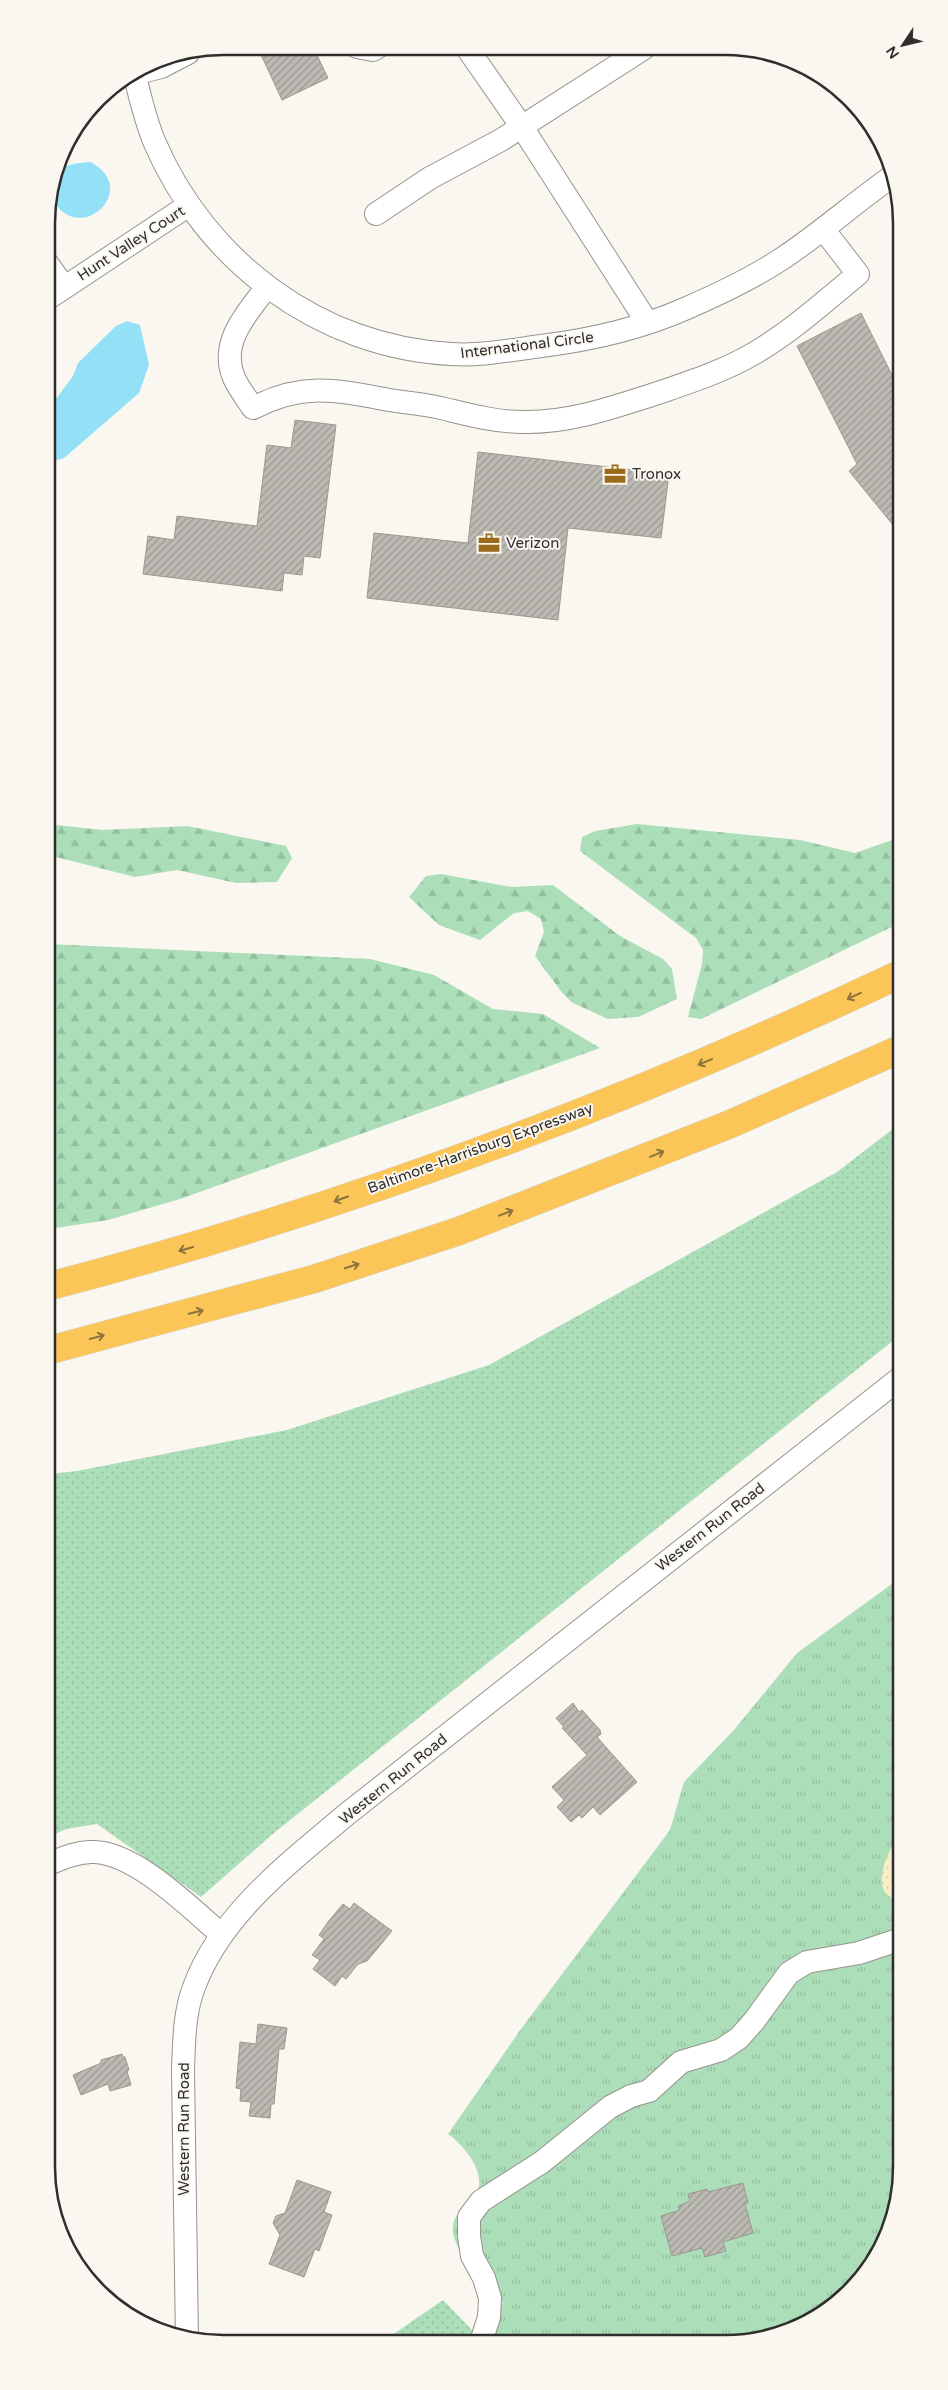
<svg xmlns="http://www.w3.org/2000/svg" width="948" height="2390" viewBox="0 0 948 2390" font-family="'Varela Round',sans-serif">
<defs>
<pattern id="grass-tufts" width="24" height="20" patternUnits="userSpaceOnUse" patternTransform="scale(1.25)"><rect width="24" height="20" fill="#abdeb9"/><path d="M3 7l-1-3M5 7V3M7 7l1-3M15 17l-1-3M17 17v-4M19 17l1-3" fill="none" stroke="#93bf9f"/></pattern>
<pattern id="forest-firs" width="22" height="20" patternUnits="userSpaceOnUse" patternTransform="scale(1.25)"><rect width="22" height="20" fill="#abdeb9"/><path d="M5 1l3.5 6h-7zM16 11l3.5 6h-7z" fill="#93bf9f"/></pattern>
<pattern id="sand-dots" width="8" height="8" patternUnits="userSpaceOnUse" patternTransform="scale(1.25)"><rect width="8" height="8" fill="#f8eec8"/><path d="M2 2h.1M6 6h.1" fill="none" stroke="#d5ccac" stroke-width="1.8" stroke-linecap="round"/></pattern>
<pattern id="park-dots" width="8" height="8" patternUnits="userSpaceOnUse" patternTransform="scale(1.25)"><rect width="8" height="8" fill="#abdeb9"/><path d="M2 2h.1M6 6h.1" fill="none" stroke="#93bf9f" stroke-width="1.8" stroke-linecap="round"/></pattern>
<pattern id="building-hatch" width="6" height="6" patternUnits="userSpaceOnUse" patternTransform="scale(1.25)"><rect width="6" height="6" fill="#bcbab3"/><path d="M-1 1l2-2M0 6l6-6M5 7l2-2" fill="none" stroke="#999892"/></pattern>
</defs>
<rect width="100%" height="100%" fill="#faf7f0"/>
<path fill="url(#grass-tufts)" d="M900,1578L901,2179L888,2235L858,2283L814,2320L771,2338L465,2339L474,2338L503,2303C486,2289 446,2246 454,2221C458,2210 470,2204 476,2194C488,2174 464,2145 448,2134L521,2029L670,1830L684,1782L733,1731L797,1653Z"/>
<g fill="url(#forest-firs)">
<path d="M48,824L102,830L188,826L286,846L292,858L277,882L236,883L177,870L135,877L48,855Z"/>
<path d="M637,824L800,840L855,853L898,838V924L701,1019L688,1017L702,964L703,950L696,938L580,851L582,837L595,831Z"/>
<path d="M441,874L512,887L553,885L620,936L663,959L672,969L677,999L638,1017L608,1019L571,1002L560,990L535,956L544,932L541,919L528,911L514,913L480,940L439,925L409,897L426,876Z"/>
<path d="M49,944L370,959L434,975L493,1009L543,1014L600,1048L180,1199L108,1220L49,1229Z"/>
</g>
<path fill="url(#sand-dots)" d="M900,1835L901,1899C866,1899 887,1849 900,1835Z"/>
<g fill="url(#park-dots)">
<path d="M898,1125L899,1336L275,1832L201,1897L97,1824L66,1829L51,1836L50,1474L77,1471L287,1430L489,1365L837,1172Z"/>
<path d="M443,2300L477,2335L473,2339L385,2340Z"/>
</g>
<g fill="#94e0f7">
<path d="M90,162C140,187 85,243 56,205C48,195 53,175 64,168C70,163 82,163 90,162Z"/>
<path d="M127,321L140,325L149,365L139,393L64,458L47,463V411L73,376L78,363L116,326Z"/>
</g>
<g fill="url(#building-hatch)" stroke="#9a9891">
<path d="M257,46L313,47L328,78L282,100Z"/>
<path d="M861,313L896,383L897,530L849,471L857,464L797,346Z"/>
<path d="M295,420L336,425L320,558L304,556L302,575L284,573L282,591L143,574L148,536L174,540L177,516L257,526L267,445L291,448Z"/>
<path d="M478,452L669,474L661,538L568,528L558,620L367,598L374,533L468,543Z"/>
<path d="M573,1703L579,1712L582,1710L600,1730L601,1734L597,1737L637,1782L600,1815L593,1807L582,1818L579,1815L571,1822L557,1807L564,1800L552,1787L587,1755L562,1728L564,1727L556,1718Z"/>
<path d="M354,1903L392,1931L367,1961L358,1964L346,1979L342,1976L335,1986L313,1969L320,1960L312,1955L324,1939L319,1935L328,1922L343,1904L350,1909Z"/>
<path d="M258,2024L287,2028L284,2049H279L274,2104H271L270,2118L249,2116L251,2102L240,2101L241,2089L236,2088L240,2042L256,2044Z"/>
<path d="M122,2054L123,2057H125L129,2070L127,2071L131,2085L110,2091L108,2084L81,2095L73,2075L101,2063V2060Z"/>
<path d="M297,2180L331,2192L324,2212L332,2215L319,2251L315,2249L304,2277L269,2264L280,2235L273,2223L276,2216L285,2213Z"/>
<path d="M743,2183L748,2203L745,2204L753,2233L723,2242L726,2251L705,2257L702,2248L672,2256L661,2216L680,2210L678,2206L690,2201L688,2194L707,2189L708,2192Z"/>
</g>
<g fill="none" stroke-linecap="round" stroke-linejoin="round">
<g stroke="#95938d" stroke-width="24">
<g id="minor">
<path d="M357,47L373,50L378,47"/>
<path d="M467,48L522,127L647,322"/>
<path d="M134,73C140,96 145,119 154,141C205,261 319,347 451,354C481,356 511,350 541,346C590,340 642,328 687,308C719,294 751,279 780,260C820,234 855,202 894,175"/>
<path d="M134,74L161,67L188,53"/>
<path d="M376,214L430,178L501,140L643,49"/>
<path d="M47,263L64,287"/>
<path d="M267,287C246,314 219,343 234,378C239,389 247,399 253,408C303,382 336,390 389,400C407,403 426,404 445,409C470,415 496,422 523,422C570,423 614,407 658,393C690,382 724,371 753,354C791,332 824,302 858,274L823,229"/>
<path d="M47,299L189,205"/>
<path d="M51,1863C65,1857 80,1851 95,1852C137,1854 190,1908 221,1934"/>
<path d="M482,2339L489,2317L490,2298L484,2278L472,2256L469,2236V2217L481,2201L542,2162L610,2107L631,2096L649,2091L681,2062L721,2050L739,2038L754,2021L789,1973L807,1962L859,1953L901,1939"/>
<path d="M187,2340L183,2070C184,2043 184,2013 194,1987C221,1914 289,1863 347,1814L899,1379"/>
</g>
</g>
<g stroke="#d5d5d5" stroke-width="29">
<g id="highway">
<path d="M50,1286C342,1210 625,1104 898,975"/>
<path d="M50,1350L314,1279L459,1231L728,1125L898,1050"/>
</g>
</g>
<use href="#minor" stroke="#fff" stroke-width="22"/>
<use href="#highway" stroke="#fbc657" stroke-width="28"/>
</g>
<defs><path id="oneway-shaft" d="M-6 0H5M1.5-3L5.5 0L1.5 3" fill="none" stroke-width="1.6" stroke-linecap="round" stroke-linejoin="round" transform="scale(1.25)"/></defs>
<g stroke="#8b723f">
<use href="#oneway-shaft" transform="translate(854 996) rotate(155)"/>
<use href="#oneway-shaft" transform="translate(705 1062) rotate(157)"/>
<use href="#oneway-shaft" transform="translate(657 1154) rotate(-22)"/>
<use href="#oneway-shaft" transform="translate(341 1199) rotate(161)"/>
<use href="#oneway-shaft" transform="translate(506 1213) rotate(-21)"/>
<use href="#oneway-shaft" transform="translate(186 1249) rotate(164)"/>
<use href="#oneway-shaft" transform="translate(352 1266) rotate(-18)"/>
<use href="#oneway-shaft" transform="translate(196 1312) rotate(-14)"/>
<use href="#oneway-shaft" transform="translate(97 1337) rotate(-15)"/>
</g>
<defs>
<g id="office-bare" transform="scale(1.725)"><path d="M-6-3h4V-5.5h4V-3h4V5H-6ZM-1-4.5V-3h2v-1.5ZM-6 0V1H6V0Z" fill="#996b1b" stroke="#faf7f0" stroke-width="2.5" paint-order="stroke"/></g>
</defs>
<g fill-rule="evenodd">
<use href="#office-bare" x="615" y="474"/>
<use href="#office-bare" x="489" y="543"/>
</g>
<g text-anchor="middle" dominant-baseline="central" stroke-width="4" stroke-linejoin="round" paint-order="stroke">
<g font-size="15" fill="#2f2e2c" stroke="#faf7f0">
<text transform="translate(131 243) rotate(-33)">Hunt Valley Court</text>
<text transform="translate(527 345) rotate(-7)">International Circle</text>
<text transform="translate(480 1148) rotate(-20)">Baltimore-Harrisburg Expressway</text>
<text transform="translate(710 1527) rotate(-38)">Western Run Road</text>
<text transform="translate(393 1779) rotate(-39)">Western Run Road</text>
<text transform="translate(184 2129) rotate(-90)">Western Run Road</text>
</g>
<g font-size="15" fill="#2f2e2c" stroke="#faf7f0" text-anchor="start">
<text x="632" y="474">Tronox</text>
<text x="506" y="543">Verizon</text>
</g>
</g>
<path d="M0 0H948V2390H0ZM223 55H725A168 168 0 0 1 893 223V2167A168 168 0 0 1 725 2335H223A168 168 0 0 1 55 2167V223A168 168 0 0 1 223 55Z" fill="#faf7f0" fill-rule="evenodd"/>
<path fill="none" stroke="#2f2e2c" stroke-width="2.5" d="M223 55H725A168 168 0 0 1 893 223V2167A168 168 0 0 1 725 2335H223A168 168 0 0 1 55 2167V223A168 168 0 0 1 223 55Z"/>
<g transform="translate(903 45) rotate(235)" stroke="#faf7f0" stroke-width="4" paint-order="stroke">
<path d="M0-4L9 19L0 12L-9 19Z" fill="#2f2e2c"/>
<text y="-8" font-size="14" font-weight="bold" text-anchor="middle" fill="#2f2e2c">N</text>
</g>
</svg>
